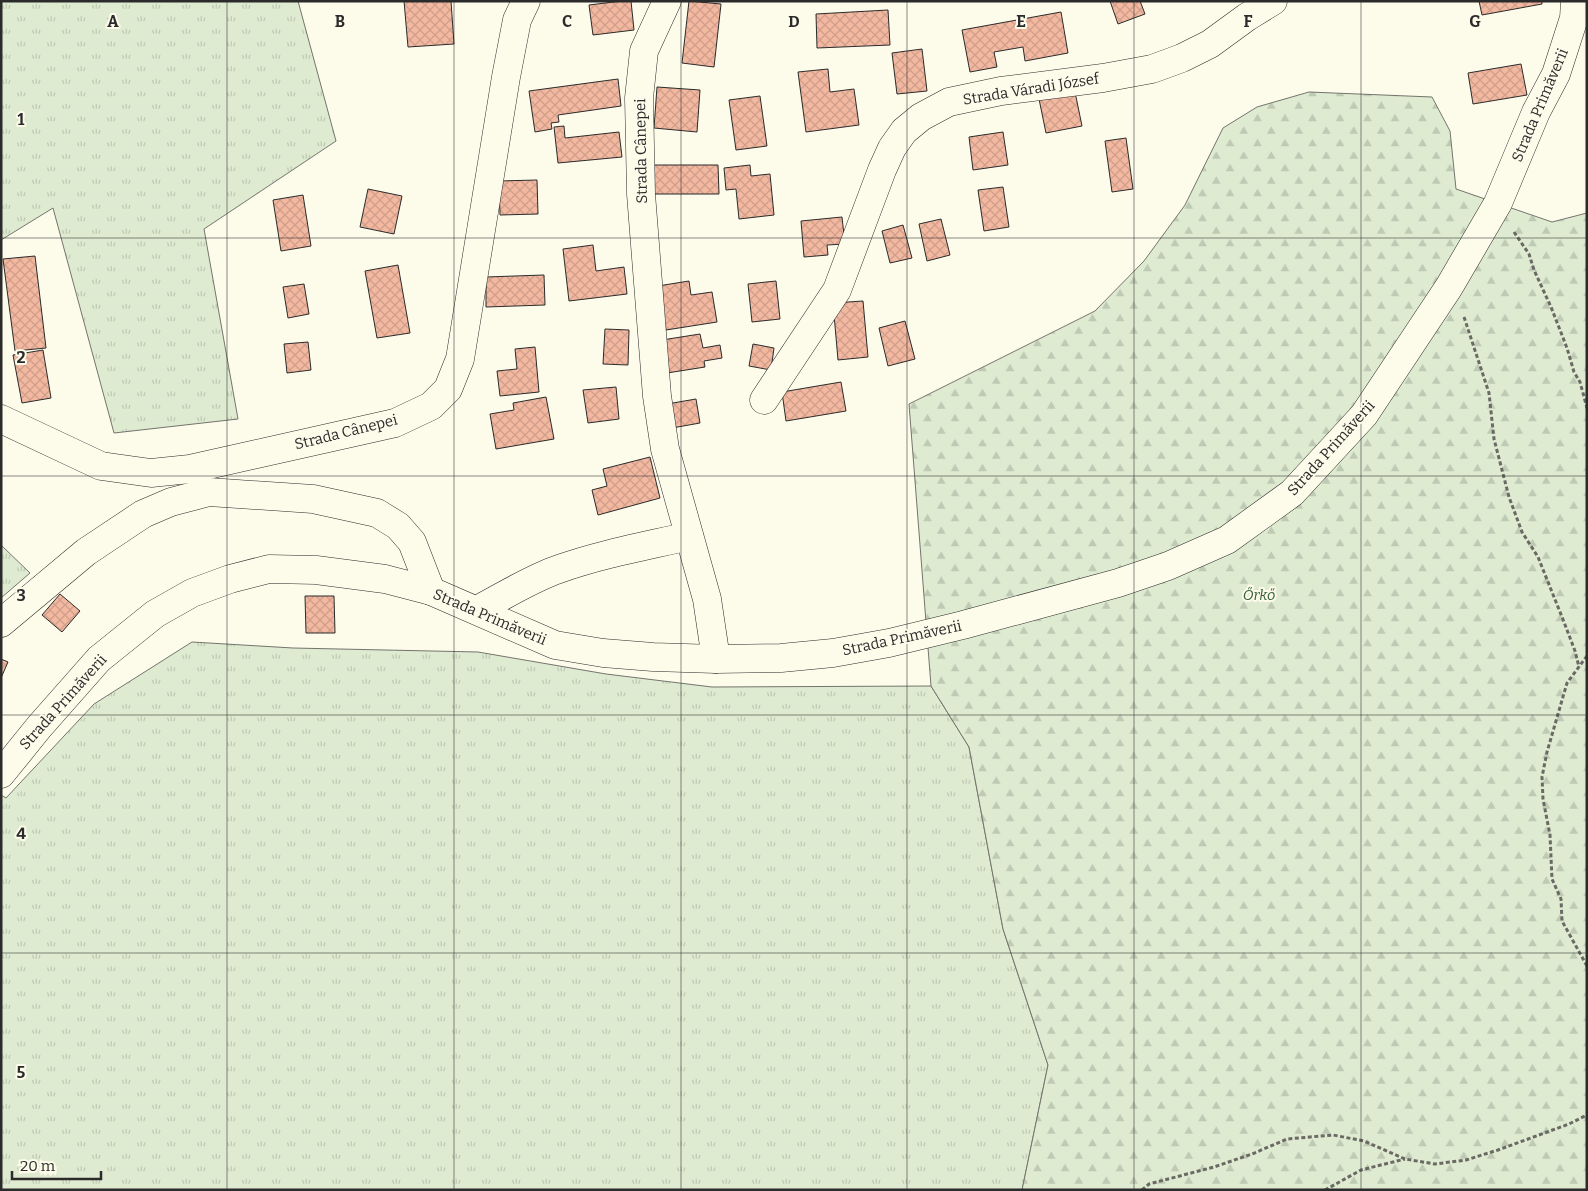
<svg xmlns="http://www.w3.org/2000/svg" width="1588" height="1191" viewBox="0 0 1588 1191" font-family="Bitter,serif">
<defs>
<pattern id="grass-tufts" width="24" height="20" patternUnits="userSpaceOnUse" patternTransform="scale(1.25)"><rect width="24" height="20" fill="#deebd1"/><path d="M3 7l-1-3M5 7V3M7 7l1-3M15 17l-1-3M17 17v-4M19 17l1-3" fill="none" stroke="#bfcab4"/></pattern>
<pattern id="forest-firs" width="22" height="20" patternUnits="userSpaceOnUse" patternTransform="scale(1.25)"><rect width="22" height="20" fill="#deebd1"/><path d="M5 1l3.5 6h-7zM16 11l3.5 6h-7z" fill="#bfcab4"/></pattern>
<pattern id="building-cross-hatch" width="8" height="8" patternUnits="userSpaceOnUse" patternTransform="scale(1.25)"><rect width="8" height="8" fill="#f2b8a0"/><path d="M0 0l8 8M0 8l8-8" fill="none" stroke="#d09e8a"/></pattern>
</defs>
<rect width="100%" height="100%" fill="#fdfbea"/>
<g fill="url(#grass-tufts)" stroke="#74746e">
<path d="M1,1H298L336,141L204,229L238,419L114,433L53,208L1,240Z"/>
<path d="M1,545L30,573L1,598Z"/>
<path d="M192,642L293,648L478,652L606,674L712,687L931,686L969,747L1003,929L1048,1065L1022,1190H1V795L6,798L94,704Z"/>
</g>
<path fill="url(#forest-firs)" stroke="#74746e" d="M1309,92L1432,97L1450,131L1456,189L1552,222L1587,213V1190H1022L1048,1065L1003,929L969,747L931,686L909,404L1095,311L1144,261L1185,205L1223,128L1257,107Z"/>
<g fill="url(#building-cross-hatch)" stroke="#2b2b2b">
<path d="M404,1H451L454,44L408,47Z"/>
<path d="M622,1H631L634,30L593,35L589,5Z"/>
<path d="M689,1L721,4L714,67L682,63Z"/>
<path d="M1110,1H1140L1145,14L1118,24Z"/>
<path d="M1479,1H1542V4L1482,15Z"/>
<path d="M888,10L890,45L817,48L816,14Z"/>
<path d="M1061,12L1068,53L1025,61L1023,47L994,52L997,67L970,72L962,30Z"/>
<path d="M922,49L927,91L897,94L892,53Z"/>
<path d="M1521,64L1527,95L1473,104L1468,73Z"/>
<path d="M828,69L830,92L854,89L859,125L806,132L798,72Z"/>
<path d="M618,79L621,106L558,115L559,122L551,123L552,129L535,132L529,91Z"/>
<path d="M657,87L700,90L697,132L654,128Z"/>
<path d="M1075,92L1082,126L1046,133L1039,99Z"/>
<path d="M760,96L767,146L736,150L729,100Z"/>
<path d="M564,126L565,138L619,132L622,157L558,163L554,127Z"/>
<path d="M1003,132L1008,165L973,170L969,137Z"/>
<path d="M1126,138L1133,189L1112,192L1105,141Z"/>
<path d="M654,165H718L719,194H654Z"/>
<path d="M750,165L751,176L770,174L774,215L739,219L736,189L726,190L724,168Z"/>
<path d="M537,180L538,214L500,215L499,181Z"/>
<path d="M1003,187L1009,227L984,231L978,190Z"/>
<path d="M368,189L402,196L394,234L360,227Z"/>
<path d="M303,195L311,246L281,251L273,200Z"/>
<path d="M842,217L845,244L827,245L828,255L804,257L801,221Z"/>
<path d="M941,219L950,255L927,261L919,224Z"/>
<path d="M903,225L912,258L890,263L882,231Z"/>
<path d="M593,245L596,271L624,267L627,294L569,301L563,249Z"/>
<path d="M35,256L46,348L15,351L3,259Z"/>
<path d="M398,265L410,333L377,338L365,271Z"/>
<path d="M544,275L545,305L486,307V277Z"/>
<path d="M689,281L691,295L712,292L717,322L666,330L658,286Z"/>
<path d="M776,281L780,319L752,322L748,284Z"/>
<path d="M304,284L309,314L288,318L283,287Z"/>
<path d="M863,301L868,357L838,360L833,303Z"/>
<path d="M905,321L915,359L888,366L879,328Z"/>
<path d="M605,329L629,330L628,365L603,364Z"/>
<path d="M700,334L703,348L720,345L722,358L704,361L705,367L667,373L662,340Z"/>
<path d="M308,342L311,370L287,373L284,344Z"/>
<path d="M753,344L774,348L771,370L749,366Z"/>
<path d="M535,347L539,392L500,396L497,371L517,369L515,349Z"/>
<path d="M43,350L51,398L22,403L13,355Z"/>
<path d="M841,382L846,411L786,421L782,392Z"/>
<path d="M616,387L619,419L588,423L583,390Z"/>
<path d="M546,397L554,439L496,449L490,414L514,410L513,403Z"/>
<path d="M696,399L700,423L672,428L667,404Z"/>
<path d="M650,457L660,498L598,515L592,490L607,486L603,469Z"/>
<path d="M60,594L80,611L62,632L42,615Z"/>
<path d="M305,596H334L335,633H306Z"/>
<path d="M1,659L8,662L1,678Z"/>
</g>
<g fill="none" stroke-linecap="round" stroke-linejoin="round">
<g stroke="#2b2b2b" stroke-width="29">
<g id="minor">
<path d="M667,1L644,51L639,98L641,194L657,396L665,449L707,599L716,659"/>
<path d="M764,400L837,290L882,170L892,148L904,131L921,117L949,102L1001,91L1103,78L1152,69L1182,58L1210,44L1247,17L1273,1"/>
<path d="M1,419L101,466L151,473L190,469L395,423L431,406L448,389L460,359L506,77L517,20L526,1"/>
<path d="M477,610C504,596 530,579 559,569C601,554 646,546 689,536"/>
<path d="M1,623L86,552L143,514L171,502L209,492L313,499L377,513L398,526L412,542L431,591"/>
<path d="M1,774L39,727L99,659L155,614L192,593L230,579L269,569L316,570L385,579L431,591L555,645L603,653L653,657L716,659L781,658L833,653L889,643L963,625L1118,583L1168,566L1227,540L1292,493L1364,415L1449,287L1498,203L1536,112L1556,74L1574,18L1575,1"/>
</g>
</g>
<g stroke="#6a6964" stroke-width="3" stroke-dasharray="4 2.5" stroke-linecap="butt">
<path d="M1514,232L1529,254L1534,270L1551,307L1567,348L1574,372L1580,382L1587,408"/>
<path d="M1464,317L1489,393L1494,439L1509,497L1522,532L1538,557L1564,622L1575,651L1579,667"/>
<path d="M1587,656L1567,683L1547,752L1542,777L1543,799L1550,835L1552,879L1561,899L1562,921L1587,966"/>
<path d="M1142,1190L1149,1184L1214,1167L1252,1154L1287,1139L1333,1135L1364,1141L1405,1159L1435,1164L1466,1160L1498,1150L1569,1124L1587,1115"/>
<path d="M1325,1190L1361,1170L1405,1159"/>
</g>
<use href="#minor" stroke="#fdfbea" stroke-width="28"/>
</g>
<path fill="none" stroke="#2b2b2b" stroke-width="1" stroke-opacity="0.55" d="M227,1V1190M454,1V1190M681,1V1190M907,1V1190M1134,1V1190M1361,1V1190M1,238H1587M1,476H1587M1,715H1587M1,953H1587"/>
<g text-anchor="middle" dominant-baseline="central" stroke-width="4" stroke-linejoin="round" paint-order="stroke">
<g font-size="15" fill="#2b2b2b" stroke="#fdfbea">
<text transform="translate(1031 89) rotate(-9)">Strada Váradi József</text>
<text transform="translate(1540 105) rotate(-67)">Strada Primăverii</text>
<text transform="translate(641 151) rotate(-91)">Strada Cânepei</text>
<text transform="translate(346 432) rotate(-14)">Strada Cânepei</text>
<text transform="translate(1331 448) rotate(-48)">Strada Primăverii</text>
<text transform="translate(490 617) rotate(23)">Strada Primăverii</text>
<text transform="translate(902 638) rotate(-12)">Strada Primăverii</text>
<text transform="translate(63 702) rotate(-48)">Strada Primăverii</text>
</g>
<g font-size="15" font-style="italic" fill="#34623c" stroke="#fdfbea">
<text x="1259" y="595">Őrkő</text>
</g>
</g>
<g font-size="16" text-anchor="middle" font-weight="bold" fill="#2b2b2b" stroke="#fdfbea" stroke-width="4" stroke-linejoin="round" paint-order="stroke">
<text x="113" y="27">A</text>
<text x="340" y="27">B</text>
<text x="567" y="27">C</text>
<text x="794" y="27">D</text>
<text x="1021" y="27">E</text>
<text x="1248" y="27">F</text>
<text x="1475" y="27">G</text>
<text x="21" y="125">1</text>
<text x="21" y="363">2</text>
<text x="21" y="601">3</text>
<text x="21" y="839">4</text>
<text x="21" y="1078">5</text>
</g>
<rect width="1588" height="1191" fill="none" stroke="#2b2b2b" stroke-width="5"/>
<path d="M12 1171v8h89v-8" fill="none" stroke="#2b2b2b" stroke-width="2.5"/>
<text x="20" y="1171" font-size="15" fill="#2b2b2b" stroke="#fdfbea" stroke-width="4" paint-order="stroke">20 m</text>
</svg>
